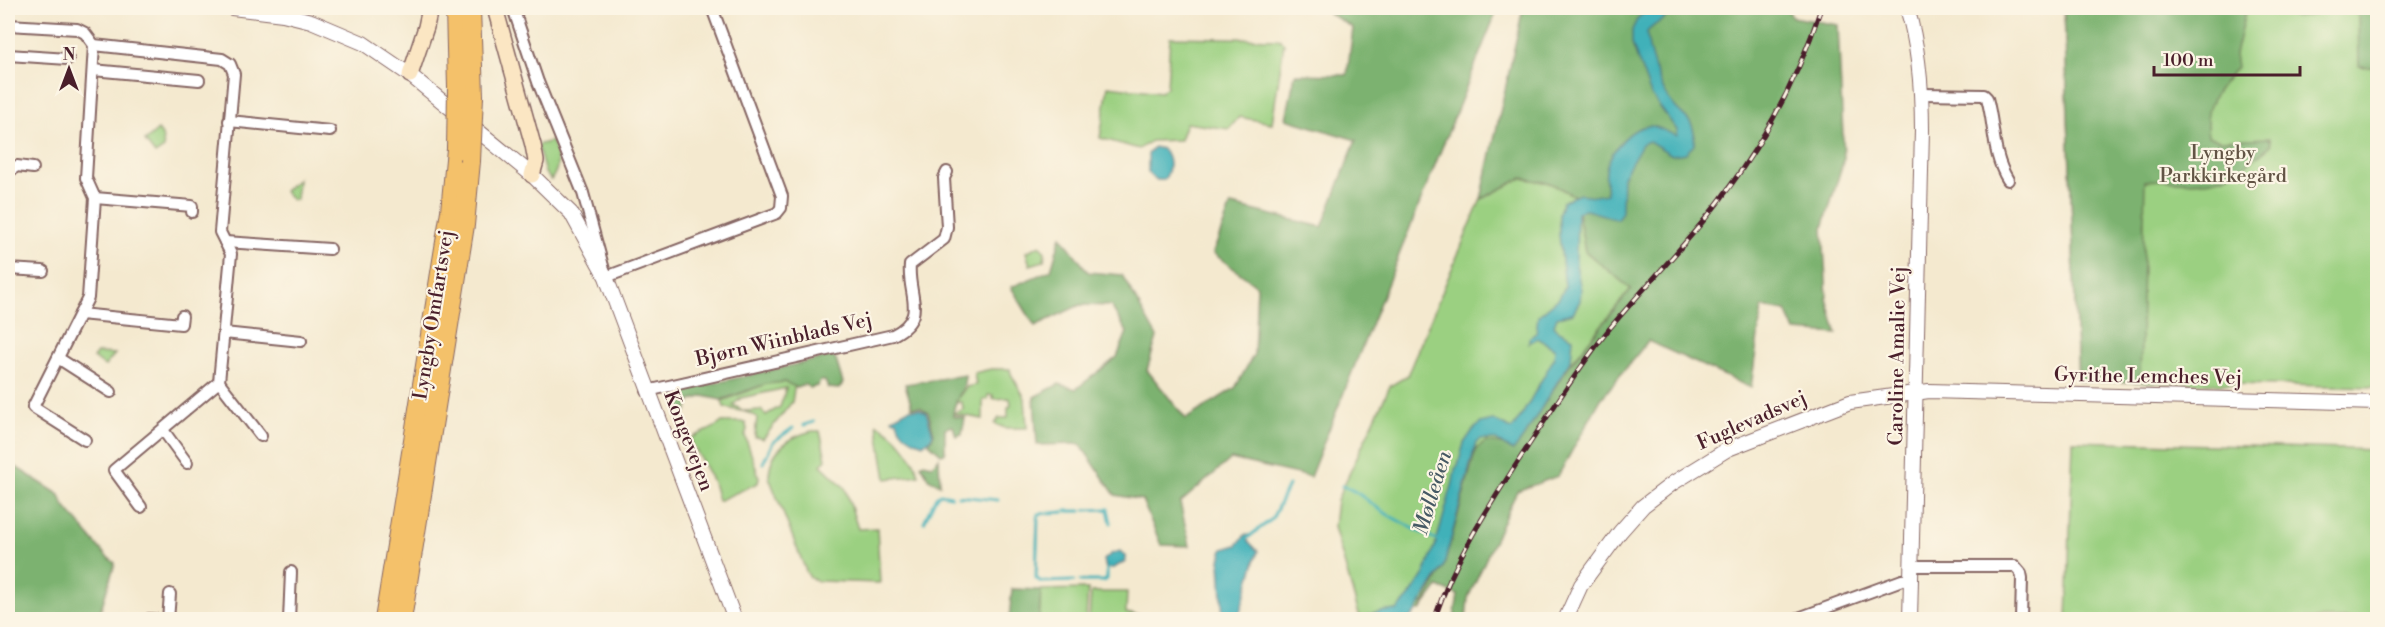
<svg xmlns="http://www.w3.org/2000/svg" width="2385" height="627" viewBox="0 0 2385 627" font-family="'Libre Bodoni',serif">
<rect width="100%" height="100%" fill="#fcf5e5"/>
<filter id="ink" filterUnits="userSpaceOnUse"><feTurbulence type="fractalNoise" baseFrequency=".0167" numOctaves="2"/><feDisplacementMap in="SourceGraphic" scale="12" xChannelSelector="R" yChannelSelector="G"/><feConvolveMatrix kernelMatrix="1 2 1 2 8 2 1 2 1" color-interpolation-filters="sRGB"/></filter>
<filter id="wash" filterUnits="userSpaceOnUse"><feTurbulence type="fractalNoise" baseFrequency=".008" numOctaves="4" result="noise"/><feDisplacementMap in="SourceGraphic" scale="24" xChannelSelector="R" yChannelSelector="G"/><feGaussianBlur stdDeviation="1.35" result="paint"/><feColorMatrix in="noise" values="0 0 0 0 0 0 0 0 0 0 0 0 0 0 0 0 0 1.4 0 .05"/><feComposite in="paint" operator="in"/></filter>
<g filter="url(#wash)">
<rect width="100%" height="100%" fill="#f4e9cf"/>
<g fill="#9bd081" stroke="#727856" stroke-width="1.5" fill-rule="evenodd">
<path d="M2064,8H2377V387L2078,381Z"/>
<path d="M1170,37L1279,39L1284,43L1272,123L1239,117L1229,129L1186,123L1180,140L1151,141L1139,149L1100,138L1108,86L1161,92L1167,87Z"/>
<path d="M158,130L162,135L164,148L155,154L145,141Z"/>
<path d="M552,141C558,156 561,166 551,180L545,173L537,145Z"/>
<path d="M1522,178L1550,183L1575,196L1585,251L1631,289L1568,367L1516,446L1420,611L1397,610L1360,618L1334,527L1337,500L1390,386L1407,376L1481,199Z"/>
<path d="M298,179L296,200H292L284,191Z"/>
<path d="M1040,245L1045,252L1044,261L1030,265L1026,252Z"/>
<path d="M97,353L115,354L105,366L93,358Z"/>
<path d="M991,369H1010L1011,374L1025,398L1027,428H1005L995,424L999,418H1008V407L1011,406L1010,398L993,399V395H988V399L983,400V419L955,414V412L963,410L962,402H955L966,387L976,385L974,373Z"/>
<path d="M779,379L795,383L792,402L763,439L755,437L757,417C748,410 734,411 724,407L722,401ZM786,388L780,407L766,415L761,410L744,411L733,405L741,398Z"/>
<path d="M722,422H745L747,429L745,436L759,477L758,483L718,501L713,482L690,439C701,432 712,431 722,422Z"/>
<path d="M877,424C896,434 913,454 919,475L886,479Z"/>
<path d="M812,431H820L826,459L821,465L845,488L858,529L877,528L880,583L818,581L810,578L806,571L769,477C769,451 788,437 812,431Z"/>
<path d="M2073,441L2377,450V619H2067Z"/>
<path d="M1088,589L1086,619L1039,620L1041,590Z"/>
<path d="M1091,592H1127L1126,613L1162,619H1089Z"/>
</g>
<g fill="#7cb26f" stroke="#63684d" stroke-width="1.5">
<path d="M1330,8H1498L1310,477L1231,459L1180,503L1190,546L1161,545L1142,500L1115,495L1080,444L1037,445L1034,397L1059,384L1076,389L1117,357L1127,332L1111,306L1080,305L1035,326L1011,287L1051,270L1061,236L1088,272L1122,275L1157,337L1147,370L1186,419L1235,388L1254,354L1257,286L1213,253L1231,205L1322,227L1356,140L1286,119L1295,74L1347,75L1353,28L1329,13Z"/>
<path d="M1523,8H1787L1792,17L1838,25L1844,159L1823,228L1827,299L1837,334L1795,331L1786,311L1762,307L1751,388L1648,341L1601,399L1558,476L1517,491L1468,598L1466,619H1454L1458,595L1438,587L1420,611L1444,566L1476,449L1486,442L1516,446L1568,367L1631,289L1585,251L1575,196L1550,183L1522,178L1481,199Z"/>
<path d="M2064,8H2316L2313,15L2294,17C2278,5 2263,6 2245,13L2235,54L2237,67C2217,90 2203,104 2208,136L2220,140L2270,138L2271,145C2251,162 2233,178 2206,181C2186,184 2165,178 2145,181L2140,382L2078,381Z"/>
<path d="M2341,8H2377V68L2359,66L2358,14Z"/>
<path d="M832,356L836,360L843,383L839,389L828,388L825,381H820L817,386L810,388L805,384L797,388L785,382L766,384L721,400L703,396L691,401L685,414L680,413L672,393Z"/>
<path d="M965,375C965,395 954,395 953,416L965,418L962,434L956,436L953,426L945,428V453L941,454L929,443L934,434L928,412L920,407H912L905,384Z"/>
<path d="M939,458L940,484L930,480L921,465L924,463L932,465Z"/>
<path d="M8,462L60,495L63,504L106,556L115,563L98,619H8Z"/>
<path d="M1012,589L1041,590L1039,619H1009Z"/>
</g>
<g fill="#41b1b9" stroke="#466872" stroke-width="1.5">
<path d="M1651,8H1676C1670,18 1655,22 1647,32C1647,50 1660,88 1671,102C1685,121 1696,117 1694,145L1686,153L1672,155L1649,141L1642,144L1623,177L1622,212L1617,219L1586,210L1577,212L1576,264L1581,290L1580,301L1573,313L1557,317L1554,325L1559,331L1573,338L1571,360L1523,438L1513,451L1496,440H1480L1476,443L1444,566L1415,613L1409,619H1357L1379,612L1397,610L1409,597L1424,574L1435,546L1453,482L1455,469L1458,465L1464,443L1473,430L1481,423L1493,420L1512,429L1523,413L1554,358L1555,349L1538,338L1529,343V338L1536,333L1538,316L1559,298L1565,287L1559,235V213L1563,201L1580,194L1595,196L1607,194C1606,185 1604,174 1607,165C1613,149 1631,125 1651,126C1659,126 1668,134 1677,135V130L1651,95L1632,44V30L1638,18Z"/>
<path d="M1154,147L1162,149C1171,157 1171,170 1164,180C1156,181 1153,179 1148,173V154Z"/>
<path d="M909,409H919L926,412L933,434L929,441L923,444C911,440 899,433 897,420H893L892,418Z"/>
<path d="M1246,534L1250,536L1247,540L1258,551L1238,619H1223L1220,560L1223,549L1237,545Z"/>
<path d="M1120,551L1125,556V561L1114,568L1106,569L1104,560L1111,554Z"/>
</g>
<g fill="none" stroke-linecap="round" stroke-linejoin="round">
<g stroke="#41b1b9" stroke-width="3">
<path d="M804,425L814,422"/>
<path d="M763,463L773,442L793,428"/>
<path d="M1342,486C1357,490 1367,501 1379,509C1398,522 1419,531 1439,541"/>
<path d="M958,496L998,500"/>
<path d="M1085,510L1108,509L1111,523"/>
<path d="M1066,511H1081"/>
<path d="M1063,512L1038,514L1036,578L1041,582L1074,581"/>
<path d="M924,522L936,497L940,494L951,496"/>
<path d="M1246,539L1272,519L1288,486"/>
<path d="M1080,581H1104L1107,579V569"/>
</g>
</g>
</g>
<g filter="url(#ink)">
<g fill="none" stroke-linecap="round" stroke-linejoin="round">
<g stroke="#866664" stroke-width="14">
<g id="minor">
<path d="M513,8L538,82L583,193L606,277L777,213L781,208L782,196L712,8"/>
<path d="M8,25L77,29L85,33L94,45L222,59L230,64L234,74L220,232L231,254L219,382L114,470L141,507"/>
<path d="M8,55L68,59"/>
<path d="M93,70L199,80"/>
<path d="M1922,94L1984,95L1987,98C1995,127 1992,154 2008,180"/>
<path d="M229,121L330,131"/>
<path d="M8,172L17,166L33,168"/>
<path d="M95,198L192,206V212"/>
<path d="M225,242L330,249"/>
<path d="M8,269L43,271"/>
<path d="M80,314L181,324L182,316"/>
<path d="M224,333L301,341"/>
<path d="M58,358L111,392"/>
<path d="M219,382L261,436"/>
<path d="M647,391L893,335C929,317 907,295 910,265L944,239L947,227L944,178L947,172"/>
<path d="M163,430L187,463"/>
<path d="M85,440L33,407L88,298L95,198L86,178L94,45"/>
<path d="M1912,566H2015L2021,573L2022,578L2021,620"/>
<path d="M149,619L159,620"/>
<path d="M168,620L170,594"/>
<path d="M289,620L291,572"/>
<path d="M1793,620L1902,580L1912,579"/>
</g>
</g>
<g stroke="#866664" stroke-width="16">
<g id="tertiary">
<path d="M232,8L283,14L311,21L363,43L410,75L532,175L571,213L606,277L735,620"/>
<path d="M1907,8C1919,47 1922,89 1922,130L1910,620"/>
<path d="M1565,620L1581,585L1620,532L1643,506L1673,483L1728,449L1850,402L1929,391L2378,403"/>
</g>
</g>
<g stroke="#866664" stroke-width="18">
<g id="secondary">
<path d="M495,8L533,145L536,161L532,175"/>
<path d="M410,75L426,27L430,8"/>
</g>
</g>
<g stroke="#866664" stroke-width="22">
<g id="motorway">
<path d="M456,8L458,88"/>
<path d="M470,8L473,96"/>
<path d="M385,620L451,211L457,149"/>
<path d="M401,620L464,225L470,161"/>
</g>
</g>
<use href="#minor" stroke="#fff" stroke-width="10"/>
<use href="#tertiary" stroke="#fff" stroke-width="14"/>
<use href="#secondary" stroke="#fbe6c3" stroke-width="15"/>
<use href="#motorway" stroke="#f4c16a" stroke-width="20"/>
<g stroke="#4a1f2b" stroke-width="5">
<path id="rail" d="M1434,620C1456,554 1495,497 1532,440C1557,402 1582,363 1610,328C1646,285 1686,245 1720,200C1764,142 1799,77 1821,8"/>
</g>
<use href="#rail" stroke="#fcf5e5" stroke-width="3" stroke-dasharray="9" stroke-linecap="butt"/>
<g stroke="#866664" stroke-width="22" stroke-linecap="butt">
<g id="motorway-bridge">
<path d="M457,149L458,88"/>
<path d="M470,161L473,96"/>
</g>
</g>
<use href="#motorway-bridge" stroke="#f4c16a" stroke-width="20"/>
</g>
</g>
<g text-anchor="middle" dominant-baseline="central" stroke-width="4.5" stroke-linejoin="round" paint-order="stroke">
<g font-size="20" fill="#625445" stroke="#fcf5e5">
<text x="2223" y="153">Lyngby<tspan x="2223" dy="23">Parkkirkegård</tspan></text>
</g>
<g font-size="20" fill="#4a1f2b" stroke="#fcf5e5">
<text transform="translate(434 315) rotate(-81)">Lyngby Omfartsvej</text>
<text transform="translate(784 340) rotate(-13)">Bjørn Wiinblads Vej</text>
<text transform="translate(1898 356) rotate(-89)">Caroline Amalie Vej</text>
<text transform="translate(2148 377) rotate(1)">Gyrithe Lemches Vej</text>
<text transform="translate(1752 421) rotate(-24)">Fuglevadsvej</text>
<text transform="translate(688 441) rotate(69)">Kongevejen</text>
</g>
<g font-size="21" font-style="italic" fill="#465964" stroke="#fcf5e5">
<text transform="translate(1433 493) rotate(-73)">Mølleåen</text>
</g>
</g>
<rect width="2385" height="627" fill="none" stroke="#fcf5e5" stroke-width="30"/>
<g transform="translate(69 69)" stroke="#fcf5e5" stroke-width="4.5" paint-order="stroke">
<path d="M0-4.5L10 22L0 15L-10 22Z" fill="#4a1f2b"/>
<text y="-9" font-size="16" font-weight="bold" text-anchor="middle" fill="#4a1f2b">N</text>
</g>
<path d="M2154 66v9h146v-9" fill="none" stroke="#4a1f2b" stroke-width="3"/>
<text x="2163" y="66" font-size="18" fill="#4a1f2b" stroke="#fcf5e5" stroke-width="4.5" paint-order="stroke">100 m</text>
</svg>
